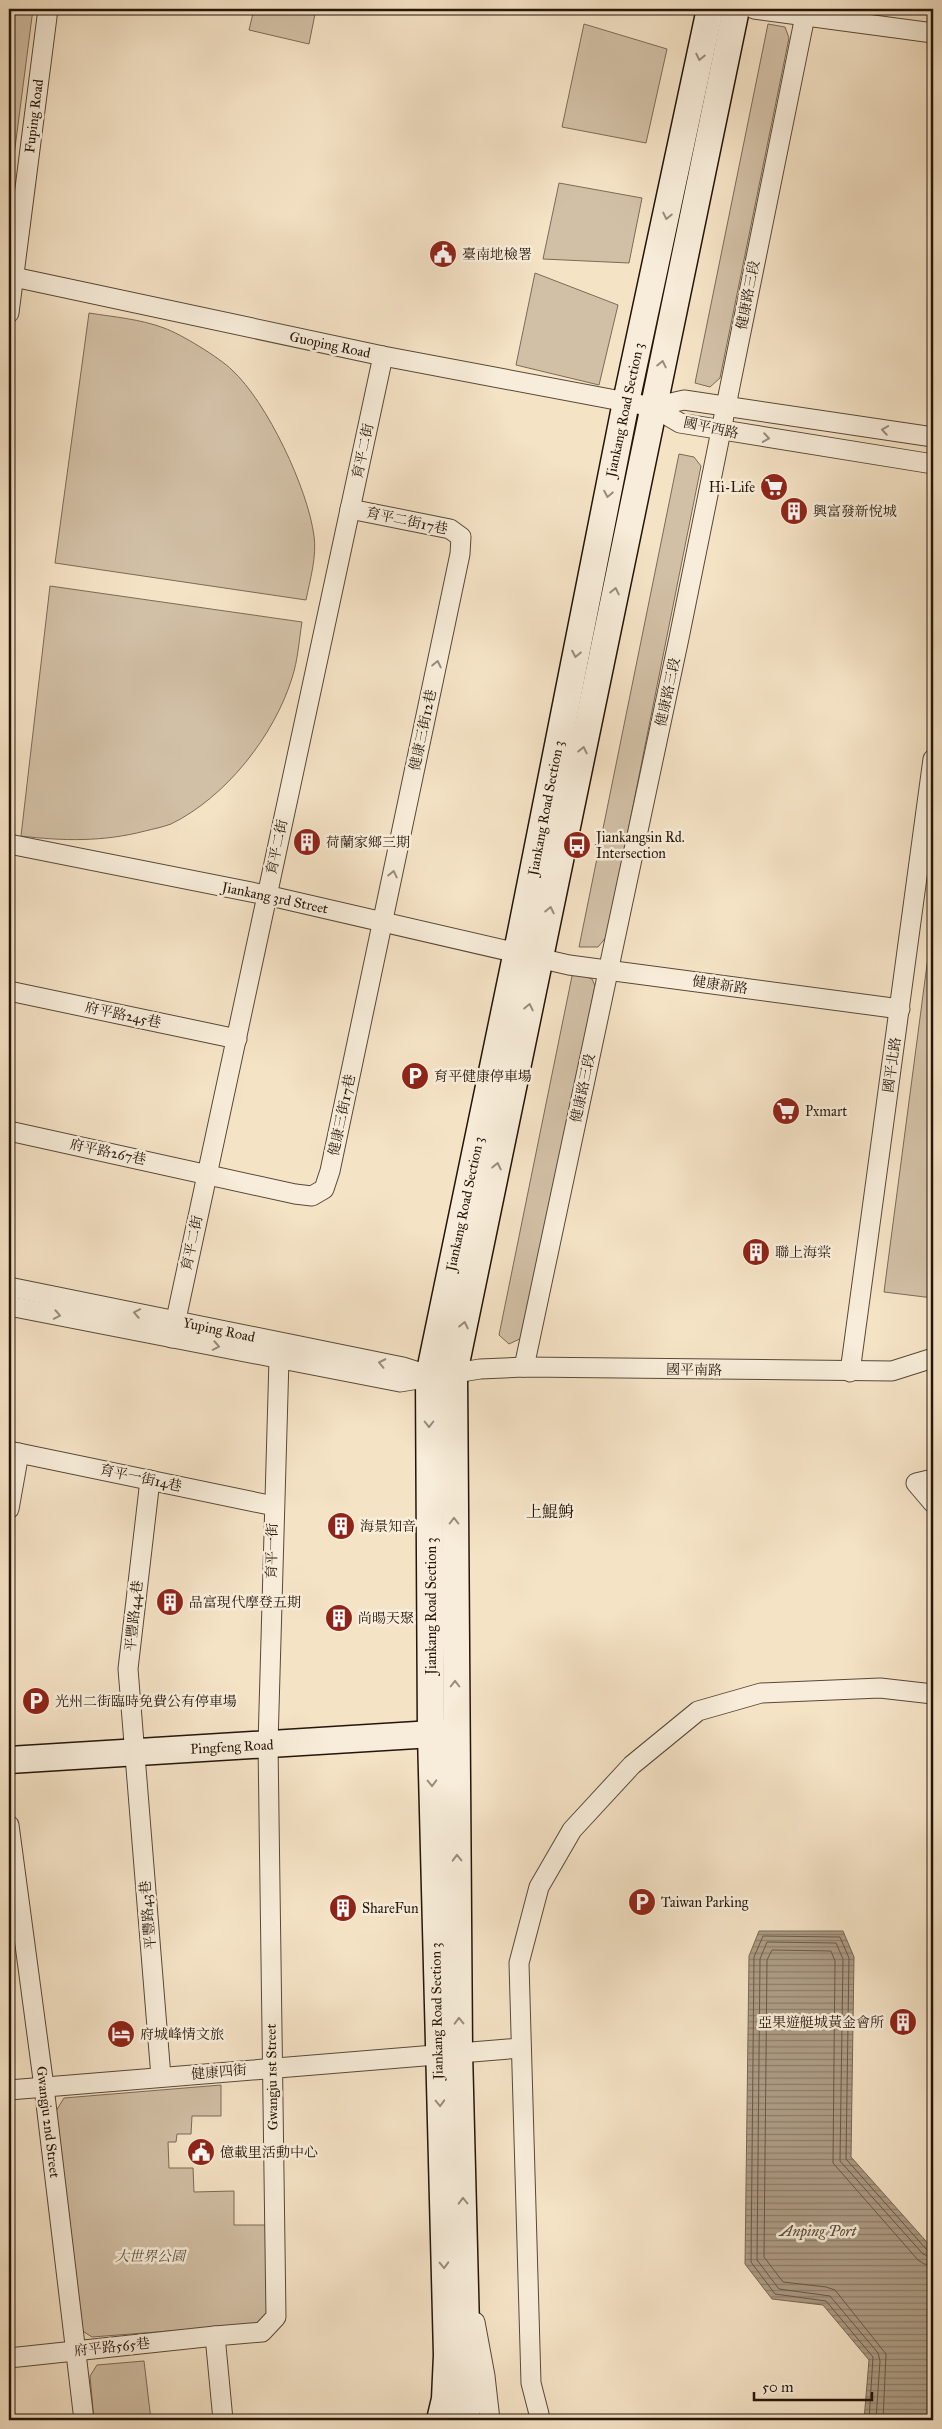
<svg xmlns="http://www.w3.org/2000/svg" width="942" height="2429" viewBox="0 0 942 2429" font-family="'IM FELL Great Primer','Noto Serif TC',serif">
<defs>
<pattern id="water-rules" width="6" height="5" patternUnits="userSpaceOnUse" patternTransform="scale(1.25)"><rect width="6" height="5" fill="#ae9d86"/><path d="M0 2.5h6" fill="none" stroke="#8d7f6c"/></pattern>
</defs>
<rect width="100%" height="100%" fill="#f5e3c6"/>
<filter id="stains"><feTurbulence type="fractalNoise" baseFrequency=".004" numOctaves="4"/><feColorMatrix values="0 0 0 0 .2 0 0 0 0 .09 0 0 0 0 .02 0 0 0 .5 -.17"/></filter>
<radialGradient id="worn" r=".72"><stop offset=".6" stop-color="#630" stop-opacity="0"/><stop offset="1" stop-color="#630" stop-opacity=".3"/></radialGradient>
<g fill="#d2c0a6" stroke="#7c6a58">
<path d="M9,9H33L9,194Z"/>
<path d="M254,9H316L309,44L249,30Z"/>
<path d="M584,24L667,49L646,143L562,127Z"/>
<path d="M768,24L785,27L789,38L720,378L710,387L695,383Z"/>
<path d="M559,183L642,198L629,263L543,259Z"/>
<path d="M535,273L618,305L599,385L516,365Z"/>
<path d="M89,313C114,317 140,319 164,328C181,334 220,358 232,370C267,402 308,489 314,536C317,556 310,580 306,600L55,563Z"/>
<path d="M679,454L694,457L701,466L607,936L598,947H579Z"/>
<path d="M50,586L302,622C299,640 298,660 292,678C274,736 226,797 171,824C163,827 153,829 145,831C103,842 63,841 21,836Z"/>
<path d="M933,919V1298L884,1292Z"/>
<path d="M579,974L592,979L595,986L524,1337L509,1344L499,1335L572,976Z"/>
<path d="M221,2085V2116H192L191,2134H177L176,2142H168L169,2168H193L194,2192L234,2191V2225H267L269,2315L261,2324L92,2337L81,2330L56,2111L64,2098Z"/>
<path d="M144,2361L151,2420H94L90,2376L97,2365Z"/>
</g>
<path fill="url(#water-rules)" stroke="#776754" d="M759,1931H843L854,1957L851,2157L933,2249V2420H864L869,2360L823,2305L772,2299L745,2264L749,1956Z"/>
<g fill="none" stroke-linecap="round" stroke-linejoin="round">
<g stroke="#6a5948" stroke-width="1">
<path d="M869,2420L873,2357L826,2301L775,2294L751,2262L754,1957L763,1936L840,1937L849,1958L846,2159L927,2250L933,2252"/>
<path d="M876,2420L880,2361L878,2353L830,2296L779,2289L757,2260L760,1959L767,1942L836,1943L843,1959L840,2161L923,2254L933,2258"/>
<path d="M883,2420L886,2354L835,2290L826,2287L783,2282L764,2257L767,1960L772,1950L831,1951L835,1961L833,2163L918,2260L924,2264L933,2265"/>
</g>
<g stroke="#594838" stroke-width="21">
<g id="street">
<path d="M754,9L933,33"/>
<path d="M9,276L383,356L653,407L680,423L933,464"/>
<path d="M9,313L48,9"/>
<path d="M653,407L684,400L933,437"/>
<path d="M9,844L266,895L569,965L900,1009"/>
<path d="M9,991L237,1039"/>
<path d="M9,1131L295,1194L312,1196L324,1189L330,1171L460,554L461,537L450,529L350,509"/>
<path d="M9,1287L403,1367L428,1375"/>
<path d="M9,1306L400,1382L480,1369L524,1367L892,1371L933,1358"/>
<path d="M172,1338L383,356"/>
<path d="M524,1367L679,638L805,16"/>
<path d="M850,1372L933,759"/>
<path d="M9,1451L274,1506"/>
<path d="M933,1479L916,1483L933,1503"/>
<path d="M150,1480L128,1669L161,2077"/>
<path d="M9,1509L19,1453"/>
<path d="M9,1825L44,2087L84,2420"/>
<path d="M9,2090L521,2048"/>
<path d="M475,2322L485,2376L490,2420"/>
<path d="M9,2358L215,2336"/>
<path d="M539,2414L531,2383L519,1963L539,1887L572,1830L632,1765L698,1711L761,1693L880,1688L933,1694"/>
<path d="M223,2420L215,2336L262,2332L276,2317L268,1744L279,1359"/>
</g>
</g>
<g stroke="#251509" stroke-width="29">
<g id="secondary">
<path d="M9,1760L449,1733"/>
<path d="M440,2420L445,2399L447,2355L431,1734L429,1376L521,932L626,402L710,9"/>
<path d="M464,2420L468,2407L459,2052L454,1373L736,9"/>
</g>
</g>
<use href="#street" stroke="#f8edda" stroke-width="19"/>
<use href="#secondary" stroke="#f8edda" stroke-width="26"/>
</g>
<defs><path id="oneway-chevron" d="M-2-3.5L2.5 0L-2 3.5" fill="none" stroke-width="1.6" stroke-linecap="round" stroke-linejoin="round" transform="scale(1.25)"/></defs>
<g stroke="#998c7c">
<use href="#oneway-chevron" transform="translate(700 57) rotate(102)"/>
<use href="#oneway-chevron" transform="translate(667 216) rotate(102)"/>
<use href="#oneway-chevron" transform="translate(662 364) rotate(-78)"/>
<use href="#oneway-chevron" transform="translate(885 430) rotate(-171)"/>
<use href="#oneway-chevron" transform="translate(766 438) rotate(9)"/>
<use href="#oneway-chevron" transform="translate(608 494) rotate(101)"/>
<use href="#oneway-chevron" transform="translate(615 591) rotate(-78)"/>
<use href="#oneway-chevron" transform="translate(576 654) rotate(101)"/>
<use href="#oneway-chevron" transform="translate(437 664) rotate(-78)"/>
<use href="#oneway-chevron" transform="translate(583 750) rotate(-78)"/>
<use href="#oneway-chevron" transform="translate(393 874) rotate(-78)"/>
<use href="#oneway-chevron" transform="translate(550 910) rotate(-78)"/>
<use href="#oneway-chevron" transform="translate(529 1007) rotate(-78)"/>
<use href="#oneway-chevron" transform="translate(497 1166) rotate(-78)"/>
<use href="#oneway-chevron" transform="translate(137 1313) rotate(-169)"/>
<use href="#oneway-chevron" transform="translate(57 1315) rotate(11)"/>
<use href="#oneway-chevron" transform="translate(464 1325) rotate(-78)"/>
<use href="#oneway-chevron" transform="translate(216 1346) rotate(11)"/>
<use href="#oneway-chevron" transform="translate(382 1363) rotate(-168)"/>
<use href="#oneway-chevron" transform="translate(429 1424) rotate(90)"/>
<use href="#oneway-chevron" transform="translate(454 1521) rotate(-90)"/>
<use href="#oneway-chevron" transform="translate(455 1684) rotate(-90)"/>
<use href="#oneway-chevron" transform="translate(432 1783) rotate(89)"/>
<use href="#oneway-chevron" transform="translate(457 1858) rotate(-91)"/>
<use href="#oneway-chevron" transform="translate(459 2021) rotate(-91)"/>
<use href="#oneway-chevron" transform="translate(440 2103) rotate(88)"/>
<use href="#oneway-chevron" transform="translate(463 2201) rotate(-91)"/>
<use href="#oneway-chevron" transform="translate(444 2265) rotate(88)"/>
</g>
<defs>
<g id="civic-disc" transform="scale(1.4375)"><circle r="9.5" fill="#8f2418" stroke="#f8edda"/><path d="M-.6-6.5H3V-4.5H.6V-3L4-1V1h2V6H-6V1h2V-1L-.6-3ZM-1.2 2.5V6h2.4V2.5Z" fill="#fff"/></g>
<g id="supermarket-disc" transform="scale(1.4375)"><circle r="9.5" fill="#8f2418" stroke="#f8edda"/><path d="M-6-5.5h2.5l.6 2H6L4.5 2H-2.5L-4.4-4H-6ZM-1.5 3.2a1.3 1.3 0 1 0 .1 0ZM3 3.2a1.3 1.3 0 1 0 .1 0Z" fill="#fff"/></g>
<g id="building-disc" transform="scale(1.4375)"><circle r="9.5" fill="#8f2418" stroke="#f8edda"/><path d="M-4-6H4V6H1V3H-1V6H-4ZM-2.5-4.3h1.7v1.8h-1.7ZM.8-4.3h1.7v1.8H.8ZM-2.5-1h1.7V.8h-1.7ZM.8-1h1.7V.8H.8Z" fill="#fff"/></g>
<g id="bus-disc" transform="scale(1.4375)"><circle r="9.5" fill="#8f2418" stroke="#f8edda"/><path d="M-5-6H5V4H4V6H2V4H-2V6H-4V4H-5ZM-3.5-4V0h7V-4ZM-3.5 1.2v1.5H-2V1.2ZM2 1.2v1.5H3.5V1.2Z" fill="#fff"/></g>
<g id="parking-disc" transform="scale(1.4375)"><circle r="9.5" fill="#8f2418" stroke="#f8edda"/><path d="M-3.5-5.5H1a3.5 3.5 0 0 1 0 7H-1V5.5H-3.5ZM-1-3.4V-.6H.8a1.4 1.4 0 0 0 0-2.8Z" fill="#fff"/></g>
<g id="hotel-disc" transform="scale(1.4375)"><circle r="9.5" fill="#8f2418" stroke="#f8edda"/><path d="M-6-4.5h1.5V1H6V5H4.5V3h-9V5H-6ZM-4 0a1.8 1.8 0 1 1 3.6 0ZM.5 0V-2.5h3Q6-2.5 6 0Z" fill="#fff"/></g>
</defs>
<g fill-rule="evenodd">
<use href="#civic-disc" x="443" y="254"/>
<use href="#supermarket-disc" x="774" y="487"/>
<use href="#building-disc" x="794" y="511"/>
<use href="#building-disc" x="307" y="842"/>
<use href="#bus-disc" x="577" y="845"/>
<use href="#parking-disc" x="415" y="1076"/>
<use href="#supermarket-disc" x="786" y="1111"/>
<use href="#building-disc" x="756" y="1252"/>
<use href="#building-disc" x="341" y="1526"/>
<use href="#building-disc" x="170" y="1602"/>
<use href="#building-disc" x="339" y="1618"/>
<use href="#parking-disc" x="36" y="1701"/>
<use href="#parking-disc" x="642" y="1902"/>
<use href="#building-disc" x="343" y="1908"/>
<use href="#building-disc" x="903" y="2022"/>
<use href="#hotel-disc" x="121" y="2034"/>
<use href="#civic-disc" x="201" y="2152"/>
</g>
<g text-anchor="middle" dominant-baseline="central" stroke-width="5" stroke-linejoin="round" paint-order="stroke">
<g font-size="14" fill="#251509" stroke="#f8edda">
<text transform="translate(34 116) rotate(-83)">Fuping Road</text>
<text transform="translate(748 295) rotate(-79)">健康路三段</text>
<text transform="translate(330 345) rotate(12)">Guoping Road</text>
<text transform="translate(625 410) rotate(-78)">Jiankang Road Section 3</text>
<text transform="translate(711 428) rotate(12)">國平西路</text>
<text transform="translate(363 451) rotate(-78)">育平二街</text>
<text transform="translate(407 521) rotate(12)">育平二街17巷</text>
<text transform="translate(668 692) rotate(-78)">健康路三段</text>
<text transform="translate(423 730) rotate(-78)">健康三街12巷</text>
<text transform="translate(546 808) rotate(-79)">Jiankang Road Section 3</text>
<text transform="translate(277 847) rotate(-78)">育平二街</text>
<text transform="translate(275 898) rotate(12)">Jiankang 3rd Street</text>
<text transform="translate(720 985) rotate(8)">健康新路</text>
<text transform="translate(123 1015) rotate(12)">府平路245巷</text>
<text transform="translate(892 1065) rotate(-82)">國平北路</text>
<text transform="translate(583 1088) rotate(-78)">健康路三段</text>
<text transform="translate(342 1115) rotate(-78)">健康三街17巷</text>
<text transform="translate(108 1152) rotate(12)">府平路267巷</text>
<text transform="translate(465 1204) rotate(-78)">Jiankang Road Section 3</text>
<text transform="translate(192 1243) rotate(-78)">育平二街</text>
<text transform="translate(219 1330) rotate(12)">Yuping Road</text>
<text transform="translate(694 1370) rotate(1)">國平南路</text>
<text transform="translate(141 1478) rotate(12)">育平一街14巷</text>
<text transform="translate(272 1551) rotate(-89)">育平一街</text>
<text transform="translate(431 1606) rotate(-90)">Jiankang Road Section 3</text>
<text transform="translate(134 1616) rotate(-84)">平豐路44巷</text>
<text transform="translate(232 1747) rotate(-3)">Pingfeng Road</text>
<text transform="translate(148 1915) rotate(-95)">平豐路43巷</text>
<text transform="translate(437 2011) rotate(-91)">Jiankang Road Section 3</text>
<text transform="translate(219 2072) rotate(-5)">健康四街</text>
<text transform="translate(272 2077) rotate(-91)">Gwangju 1st Street</text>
<text transform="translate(48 2122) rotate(83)">Gwangju 2nd Street</text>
<text transform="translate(112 2347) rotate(-6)">府平路565巷</text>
</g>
<g font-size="14" fill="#251509" stroke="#f8edda" text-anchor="start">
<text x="462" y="254">臺南地檢署</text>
<text x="755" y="487" text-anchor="end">Hi-Life</text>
<text x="813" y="511">興富發新悅城</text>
<text x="596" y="837">Jiankangsin Rd.<tspan x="596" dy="16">Intersection</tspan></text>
<text x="326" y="842">荷蘭家鄉三期</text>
<text x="434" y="1076">育平健康停車場</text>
<text x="805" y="1111">Pxmart</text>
<text x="775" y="1252">聯上海棠</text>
<text x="360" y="1526">海景知音</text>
<text x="189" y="1602">品富現代摩登五期</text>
<text x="358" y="1618">尚暘天聚</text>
<text x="55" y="1701">光州二街臨時免費公有停車場</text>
<text x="661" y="1902">Taiwan Parking</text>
<text x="362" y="1908">ShareFun</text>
<text x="884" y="2022" text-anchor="end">亞果遊艇城黃金會所</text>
<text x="140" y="2034">府城峰情文旅</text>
<text x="220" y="2152">億載里活動中心</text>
</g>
<g font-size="14" font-style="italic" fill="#625140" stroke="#f8edda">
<text x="150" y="2256">大世界公園</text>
</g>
<g font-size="15" font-style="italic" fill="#5c4b3b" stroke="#f8edda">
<text x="818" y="2231">Anping Port</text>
</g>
<g font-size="16" fill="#251509" stroke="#f8edda">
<text x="550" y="1511">上鯤鯓</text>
</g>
</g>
<rect width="942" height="2429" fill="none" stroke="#f5e3c6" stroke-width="30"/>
<rect x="10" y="10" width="922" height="2409" fill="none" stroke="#251509" stroke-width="2.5"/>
<rect x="15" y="15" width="912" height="2399" fill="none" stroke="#251509"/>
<path d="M754 2392v8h118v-8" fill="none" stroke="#251509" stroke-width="2.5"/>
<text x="762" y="2392" font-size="15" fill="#251509" stroke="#f8edda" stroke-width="4" paint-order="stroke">50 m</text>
<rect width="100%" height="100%" filter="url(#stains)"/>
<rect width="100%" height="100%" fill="url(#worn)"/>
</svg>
